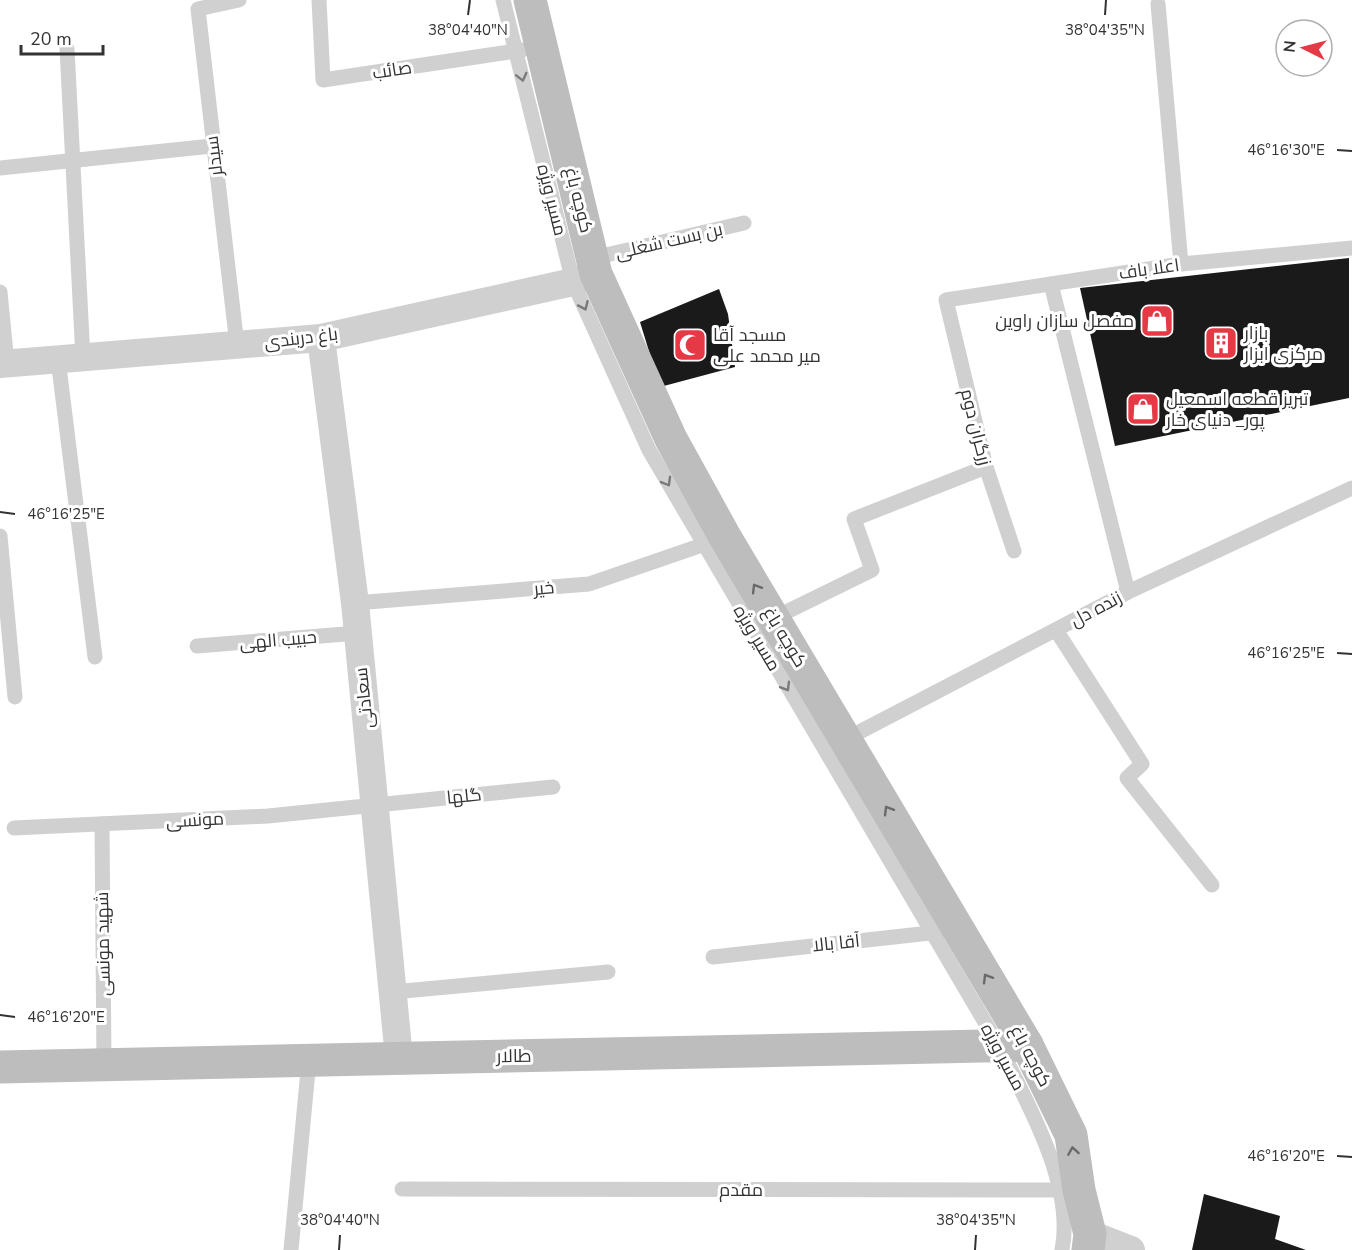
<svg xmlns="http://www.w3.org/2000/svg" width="1352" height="1250" viewBox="0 0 1352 1250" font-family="'Nunito Sans',Cairo,sans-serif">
<rect width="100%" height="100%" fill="#fff"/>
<g fill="#1a1a1a">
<path d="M1349,258V398L1115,446L1080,288Z"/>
<path d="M719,289L728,314L735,367L660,387L640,322Z"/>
<path d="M1204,1194L1280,1216L1275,1239L1306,1250H1192Z"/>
</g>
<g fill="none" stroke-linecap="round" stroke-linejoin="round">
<g stroke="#d0d0d0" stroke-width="15">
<path d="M319,0L323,80L522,50"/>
<path d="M503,0L573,282L649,450L999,1046C1027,1102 1075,1185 1062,1250"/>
<path d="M1158,4L1181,264"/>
<path d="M67,49L83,358"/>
<path d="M0,168L212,146"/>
<path d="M593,258L744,223"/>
<path d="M1051,284L1128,592"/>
<path d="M0,292L7,364"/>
<path d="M237,345L198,9L239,0"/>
<path d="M58,359L95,657"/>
<path d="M0,536L15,697"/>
<path d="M1014,551L986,467L946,300L1181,264L1352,248"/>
<path d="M355,603L589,584L711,542"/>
<path d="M774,618L872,570L854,519L986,467"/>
<path d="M1056,630L1142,764L1127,778L1212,885"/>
<path d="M197,646L358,633"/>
<path d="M846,739L1128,592L1352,488"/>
<path d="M102,824L104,1065"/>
<path d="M14,828L268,816L553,787"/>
<path d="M713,957L939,932"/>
<path d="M393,992L608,972"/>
<path d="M402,1189L1068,1190"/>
<path d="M291,1250L309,1060"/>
</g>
<g stroke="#d0d0d0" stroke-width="28">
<path d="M321,338L355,603L399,1058"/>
<path d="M0,364L321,338L573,282L596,274"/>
<path d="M1090,1234L1131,1250"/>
</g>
<g stroke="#bdbdbd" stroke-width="33">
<path d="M530,0L596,274L671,439L725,537L1027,1045L1071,1135L1079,1190L1090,1234L1088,1250"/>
<path d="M0,1067L1027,1045"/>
</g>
</g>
<defs><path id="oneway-chevron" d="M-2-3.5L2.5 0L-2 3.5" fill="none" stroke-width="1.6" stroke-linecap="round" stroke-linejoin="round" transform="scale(1.5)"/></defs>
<g stroke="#7a7a7a">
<use href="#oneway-chevron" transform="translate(522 77) rotate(76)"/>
<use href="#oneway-chevron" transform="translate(584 306) rotate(66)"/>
<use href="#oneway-chevron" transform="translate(667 482) rotate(60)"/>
<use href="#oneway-chevron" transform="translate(786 687) rotate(59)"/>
</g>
<g stroke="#6a6a6a">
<use href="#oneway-chevron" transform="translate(756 588) rotate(-121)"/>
<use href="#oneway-chevron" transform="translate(888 810) rotate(-121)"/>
<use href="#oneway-chevron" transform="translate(987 978) rotate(-121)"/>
<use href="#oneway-chevron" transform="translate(1073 1151) rotate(-99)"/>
</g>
<path fill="none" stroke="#333" stroke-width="2" d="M468,15L470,0M1105,15L1106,0M1337,150L1352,151M0,512L15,514M1337,653L1352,654M0,1015L15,1017M1337,1156L1352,1157M339,1250L340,1235M975,1250L976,1235"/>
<defs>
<g id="shop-square" transform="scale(1.725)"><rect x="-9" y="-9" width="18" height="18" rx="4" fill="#e63946" stroke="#fff"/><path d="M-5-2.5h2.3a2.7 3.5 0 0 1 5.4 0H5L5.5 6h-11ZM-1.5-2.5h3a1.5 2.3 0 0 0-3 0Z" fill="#fff"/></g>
<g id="building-square" transform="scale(1.725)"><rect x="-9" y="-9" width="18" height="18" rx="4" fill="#e63946" stroke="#fff"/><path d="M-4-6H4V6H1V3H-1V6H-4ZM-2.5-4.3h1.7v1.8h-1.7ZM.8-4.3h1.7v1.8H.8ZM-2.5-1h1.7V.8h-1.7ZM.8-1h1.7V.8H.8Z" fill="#fff"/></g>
<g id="mosque-square" transform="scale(1.725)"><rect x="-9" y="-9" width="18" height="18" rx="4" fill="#e63946" stroke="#fff"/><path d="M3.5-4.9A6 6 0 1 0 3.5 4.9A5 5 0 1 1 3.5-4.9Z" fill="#fff"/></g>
</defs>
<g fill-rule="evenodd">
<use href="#shop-square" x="1157" y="321"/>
<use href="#building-square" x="1221" y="343"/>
<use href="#mosque-square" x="690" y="345"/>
<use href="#shop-square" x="1143" y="409"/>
</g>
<g text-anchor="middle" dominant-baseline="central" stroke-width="6" stroke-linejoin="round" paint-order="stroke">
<g font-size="18" fill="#333" stroke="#fff">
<text transform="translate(392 70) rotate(-9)">صائب</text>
<text transform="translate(214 156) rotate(-97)">سیدلر</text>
<text transform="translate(552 200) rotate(76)">مسیر ویژه</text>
<text transform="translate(579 200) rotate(76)">کوچه باغ</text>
<text transform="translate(669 241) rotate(-13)">بن بست شغلی</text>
<text transform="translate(1149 269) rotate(-8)">اعلا باف</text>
<text transform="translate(301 338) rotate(-7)">باغ دربندی</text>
<text transform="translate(976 427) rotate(76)">زرگران دوم</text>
<text transform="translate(544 588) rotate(-5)">خیر</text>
<text transform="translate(1096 609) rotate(-28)">زنده دل</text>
<text transform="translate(785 637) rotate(59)">کوچه باغ</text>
<text transform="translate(757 638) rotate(59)">مسیر ویژه</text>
<text transform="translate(278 640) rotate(-5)">حبیب الهی</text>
<text transform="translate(364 698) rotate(-96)">سعادتی</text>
<text transform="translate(464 796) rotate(-6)">گلها</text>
<text transform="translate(195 820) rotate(-3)">مونسی</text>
<text transform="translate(836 943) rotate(-6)">آقا بالا</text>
<text transform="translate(103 944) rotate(-91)">شهید مونسی</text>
<text transform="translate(514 1056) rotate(-1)">طالار</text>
<text transform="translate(1031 1056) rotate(62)">کوچه باغ</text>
<text transform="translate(1003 1057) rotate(62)">مسیر ویژه</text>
<text x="741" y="1190">مقدم</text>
</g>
<g font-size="18" fill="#333" stroke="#fff" text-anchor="start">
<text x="1134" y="321" text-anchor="end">مفصل سازان راوین</text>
<text x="1244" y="333">بازار<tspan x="1244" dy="21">مرکزی ابزار</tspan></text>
<text x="713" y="335">مسجد آقا<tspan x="713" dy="21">میر محمد علی</tspan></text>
<text x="1166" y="399">تبریز قطعه اسمعیل<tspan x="1166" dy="21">پور_ دنیای خار</tspan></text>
</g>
</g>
<g font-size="15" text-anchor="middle" fill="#333" stroke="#fff" stroke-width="6" stroke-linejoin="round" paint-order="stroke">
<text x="468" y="35">38°04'40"N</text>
<text x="1105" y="35">38°04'35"N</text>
<text x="1286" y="155">46°16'30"E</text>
<text x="66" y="519">46°16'25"E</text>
<text x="1286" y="658">46°16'25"E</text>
<text x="66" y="1022">46°16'20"E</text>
<text x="1286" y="1161">46°16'20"E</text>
<text x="340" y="1225">38°04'40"N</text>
<text x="976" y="1225">38°04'35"N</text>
</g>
<g transform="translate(1304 48) rotate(276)"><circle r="28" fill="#ffffff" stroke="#adadad" stroke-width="1.5"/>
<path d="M0-4.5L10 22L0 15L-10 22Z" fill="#e63946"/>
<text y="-9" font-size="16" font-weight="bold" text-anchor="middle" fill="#333333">N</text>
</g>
<path d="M21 45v9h82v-9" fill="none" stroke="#333333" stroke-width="3"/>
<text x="30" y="45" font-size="18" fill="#333333" stroke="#ffffff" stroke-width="4.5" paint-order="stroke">20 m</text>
</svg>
